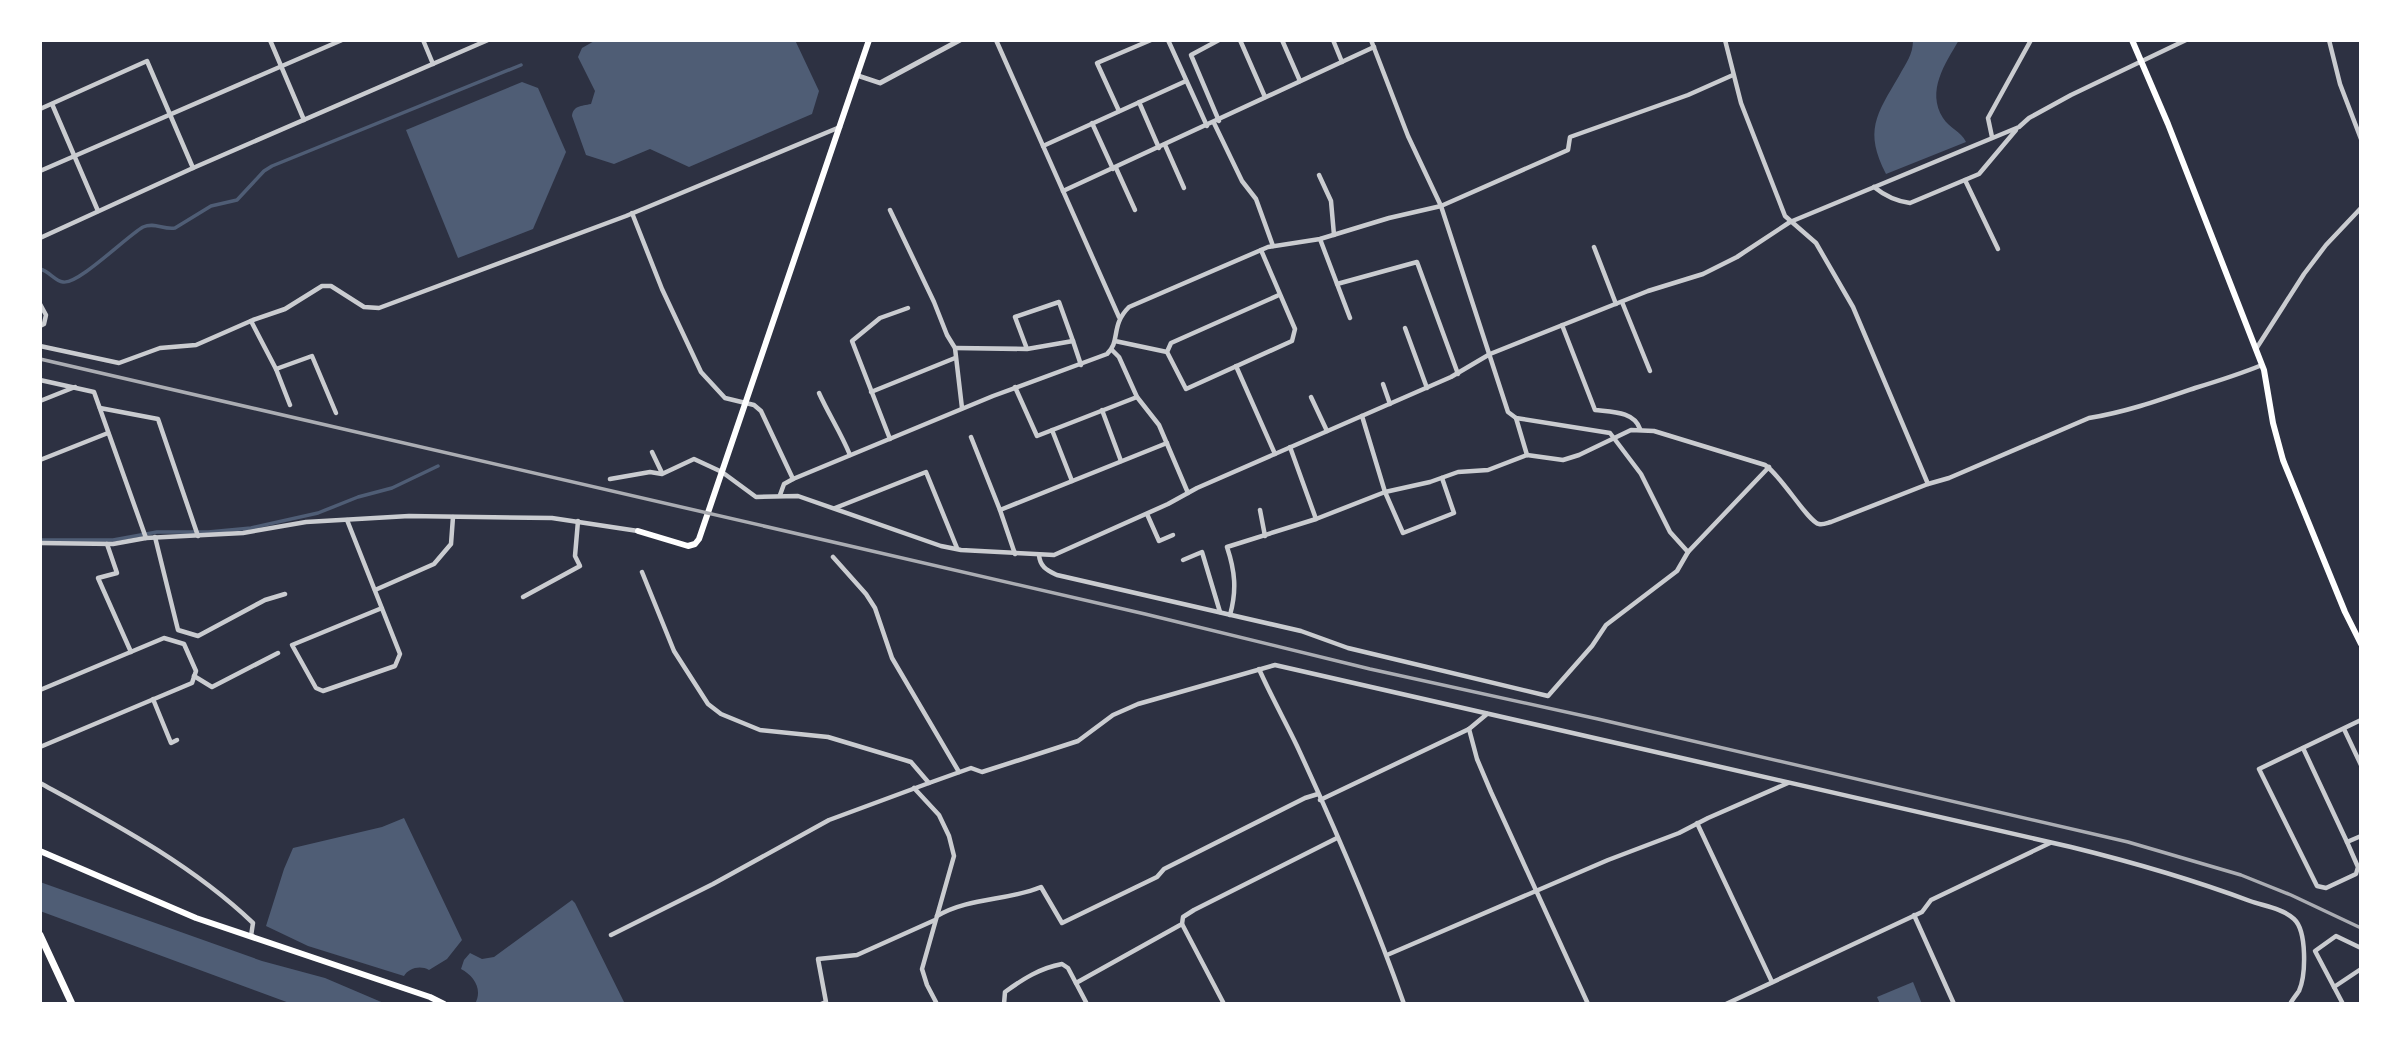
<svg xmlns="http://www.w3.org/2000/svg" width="2401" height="1044" viewBox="0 0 2401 1044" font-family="'Zilla Slab',serif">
<rect width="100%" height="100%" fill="#2d3142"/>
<g fill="#4f5d75">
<path d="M596,40H795L819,91L812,114L689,167L650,149L614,164L586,155L572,116C573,106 581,106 591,104L595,91L578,57L582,48Z"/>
<path d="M1913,40H1959C1945,64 1926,91 1943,118C1950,129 1961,131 1966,142L1886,174C1864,131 1876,115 1899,76C1906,63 1913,55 1913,40Z"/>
<path d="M522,82L538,88L566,152L533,229L458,258L406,130Z"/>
<path d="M404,818L462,940L447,959L429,970C420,965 409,968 404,976L308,946L266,926L284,869L293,848L382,827Z"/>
<path d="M40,882L262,961L325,978L386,1004H292L40,911Z"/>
<path d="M572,900L575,903L625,1004H475C483,989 474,976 461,969L464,960L470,953L482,959L494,957Z"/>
<path d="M1913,982L1922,1004H1880L1877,997Z"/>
</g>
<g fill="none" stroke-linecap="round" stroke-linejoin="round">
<g stroke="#4f5d75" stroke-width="3.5">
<path d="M40,269C49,271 55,281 63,282C78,285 127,236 143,227C155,222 163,230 175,228L211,206L237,200L264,171L272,166L521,65"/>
<path d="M40,540H113L157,532H208L251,528L318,513L358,497L392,488L438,466"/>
</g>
<g stroke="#caccd0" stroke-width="4.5">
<path d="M270,40L304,120"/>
<path d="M423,40L433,64"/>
<path d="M996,40L1119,317"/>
<path d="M1168,40L1207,126"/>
<path d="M1240,40L1265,97"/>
<path d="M1282,40L1300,81"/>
<path d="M1333,40L1342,62"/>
<path d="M1371,40L1408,136L1441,206L1508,412L1516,418L1610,433L1641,474L1670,532L1688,552"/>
<path d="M1725,40L1741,103L1785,216L1816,243L1853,307L1928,484"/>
<path d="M2329,40L2340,84L2361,139"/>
<path d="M1139,102L1159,148"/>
<path d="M52,104L98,211"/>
<path d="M40,109L147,61L193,168"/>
<path d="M1119,111L1097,63L1151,40"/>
<path d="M1219,121L1191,55L1219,40"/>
<path d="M1092,123L1113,169"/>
<path d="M1214,123L1242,181L1256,199L1273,246"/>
<path d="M1992,137L1988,118L2031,40"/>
<path d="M1165,145L1184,188"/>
<path d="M1043,146L1186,81"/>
<path d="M1116,168L1135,210"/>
<path d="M40,171L342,40"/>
<path d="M1319,175L1331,201L1334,235"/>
<path d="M1965,180L1998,249"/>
<path d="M1874,187C1885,196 1895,201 1910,203L1979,174L2016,130"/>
<path d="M1063,191L1374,47"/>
<path d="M890,210L934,302L947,335L955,348L962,408"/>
<path d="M632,213L662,289L701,372L725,398L754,405L761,411L793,479"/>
<path d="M40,238L193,168L488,40"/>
<path d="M1320,239L1350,318"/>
<path d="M1594,247L1616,304"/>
<path d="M1261,250L1295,329L1292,341L1186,389L1167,352L1171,343L1279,295"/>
<path d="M1337,284L1417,262L1458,374"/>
<path d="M1622,302L1650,371"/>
<path d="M40,304L46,315L44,324L40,326"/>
<path d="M251,321L276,369L290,405"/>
<path d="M1562,325L1595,410C1611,412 1634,411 1640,429"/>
<path d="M1405,328L1427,388"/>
<path d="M1073,341L1081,365"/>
<path d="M1115,341L1167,352"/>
<path d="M40,346L119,363L160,348L196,345L253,320L285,309L322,286H331L364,307L379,308L626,216L840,127"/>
<path d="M955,348L1027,349L1073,341L1059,302L1015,317L1027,349"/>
<path d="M2256,349L2304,274L2326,245L2361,208"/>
<path d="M1112,350L1119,357L1137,397L1159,425L1188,493"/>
<path d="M1236,366L1275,454"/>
<path d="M276,369L312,356L336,413"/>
<path d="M40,380L94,392L146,538"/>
<path d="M1383,384L1390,404"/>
<path d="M1015,387L1037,436L1137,397"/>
<path d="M871,392L955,358"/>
<path d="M819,393C829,415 841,433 850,455"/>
<path d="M1311,397L1327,431"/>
<path d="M40,401L75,387"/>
<path d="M100,408L158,419L198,536"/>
<path d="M1102,410L1121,461"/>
<path d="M1362,416L1385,492L1403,533L1454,513L1442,478"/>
<path d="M1516,418L1527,455"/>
<path d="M1052,430L1072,481"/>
<path d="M971,437L1000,510L1015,554"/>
<path d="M890,439L852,341L880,318L908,308"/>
<path d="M1290,447L1316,519"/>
<path d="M652,452L662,473"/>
<path d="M40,460L108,433"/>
<path d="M610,479L650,472L662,474L694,459L722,472L756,497L798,496L941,546L961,550L1054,555L1168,504L1197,488L1451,377L1490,354L1648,291L1703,274L1737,257L1790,222L2019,127L2029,118L2071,95L2186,40"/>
<path d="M780,495L784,484L793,479L993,396L1107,354C1121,341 1110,326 1129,307L1268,247L1320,239L1389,218L1441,206L1568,150L1570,137L1688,95L1733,75"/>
<path d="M835,508L926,472L957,548"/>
<path d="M1000,510L1167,443"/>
<path d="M1260,510L1265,536"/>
<path d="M1147,514L1159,541L1173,535"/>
<path d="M347,520L400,654L395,666L323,691L316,688L292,645L382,608"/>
<path d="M155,537L178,630L198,636L265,600L285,594"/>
<path d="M40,543L113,544L146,538L243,533L306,522L409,516L552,518L638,531"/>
<path d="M107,544L117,573L98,578L131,652"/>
<path d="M1039,555C1040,567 1047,570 1057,575L1301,631L1348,648L1548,696L1592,646L1606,625L1677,571L1688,552L1769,467"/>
<path d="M833,557L866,594L875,608L892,658L959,772"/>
<path d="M1183,560L1202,552L1220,612"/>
<path d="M375,590L434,564L451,544L453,517"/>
<path d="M523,597L580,566L575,556L578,521"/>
<path d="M1230,615C1237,590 1235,571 1227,547L1316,519L1385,492L1430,482L1458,472L1488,470L1527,455L1563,460L1579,455L1631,430L1654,431L1765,465C1781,475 1808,522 1819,524C1823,525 1827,523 1831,522L1928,484L1949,478L2089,418C2126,412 2160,400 2195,388C2218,381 2240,374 2262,365"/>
<path d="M1259,669C1271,696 1285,721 1297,746C1336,830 1373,916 1404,1004"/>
<path d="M194,676L212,687L278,653"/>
<path d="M40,690L164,638L184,644L196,671L192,683L40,747"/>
<path d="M153,699L171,743L177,740"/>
<path d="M2361,720L2259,769L2317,886L2326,888L2356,874L2358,867L2347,842L2361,836"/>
<path d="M1469,729L1477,759L1491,792L1588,1004"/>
<path d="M2344,729L2361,765"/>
<path d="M2303,748L2347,842"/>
<path d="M40,783C115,824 191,864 253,923L251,936"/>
<path d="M929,783L971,768L982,772L1078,741L1113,715L1138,704L1275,665L2071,847C2132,862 2191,879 2250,901C2264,906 2282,908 2294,919C2307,931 2306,975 2299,991C2296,995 2292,1000 2290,1004"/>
<path d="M914,788L939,815L949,836L954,856L922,969L927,985L937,1004"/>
<path d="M1320,800L1469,729L1487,714"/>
<path d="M1697,823L1772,982"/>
<path d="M1914,915L1954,1004"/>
<path d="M937,916C969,897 1008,901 1041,887L1062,923L1157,877L1164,869L1305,798L1318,794"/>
<path d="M1182,924L1224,1004"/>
<path d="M611,935L713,884L829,820L929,783L911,762L828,737L760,730L721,714L708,704L674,651L642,572"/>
<path d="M1387,955L1608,860L1679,833L1708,818L1788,783"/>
<path d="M1076,983L1182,924L1183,917L1194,910L1337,838"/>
<path d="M2334,987L2361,969"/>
<path d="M821,1004L826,1002L818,959L857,955L935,920"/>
<path d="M1004,1004L1005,992C1023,979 1040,968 1062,964L1068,968L1087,1004"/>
<path d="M1726,1004L1922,912L1931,900L2050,843"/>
<path d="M2343,1004L2315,951L2336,936L2361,948"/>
</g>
<path stroke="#caccd0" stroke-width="5" d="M859,76L880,83L960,40"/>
<g stroke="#fff" stroke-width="6">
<path d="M2132,40L2168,124L2264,370L2273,423L2283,460L2345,612L2361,644"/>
<path d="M638,531L688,546L695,544L699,539L869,40"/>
<path d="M40,851L196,918L430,997L444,1004"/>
</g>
<path stroke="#fff" stroke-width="7" d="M40,935L72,1004"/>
<path stroke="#abadb3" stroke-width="3.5" d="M40,359L1145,614L1370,669L1598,719L2128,842L2241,875L2291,895L2361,928"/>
</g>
<rect width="2401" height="1044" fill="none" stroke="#ffffff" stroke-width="84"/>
</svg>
